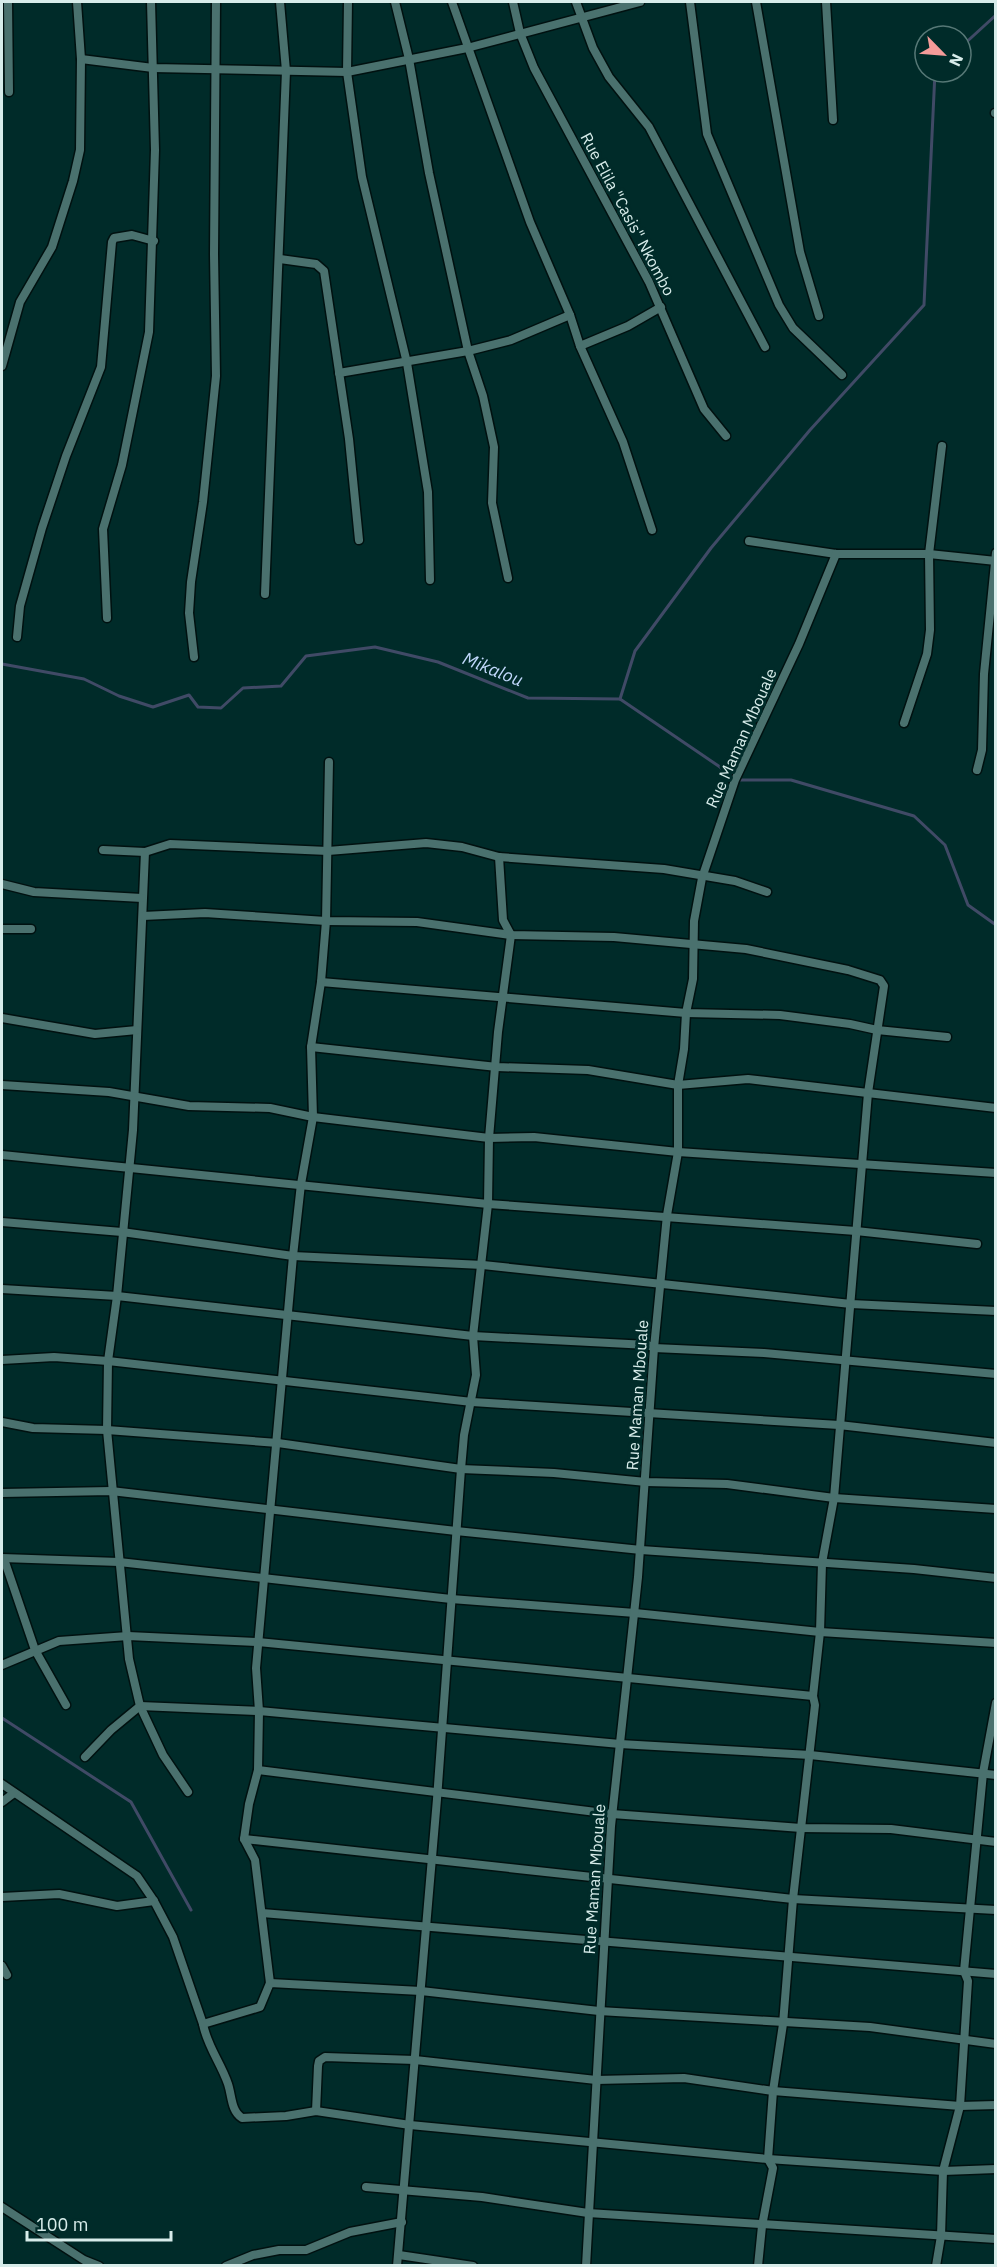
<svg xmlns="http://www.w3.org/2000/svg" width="997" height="2267" viewBox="0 0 997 2267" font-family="'IBM Plex Sans',sans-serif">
<rect width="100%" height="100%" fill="#002b29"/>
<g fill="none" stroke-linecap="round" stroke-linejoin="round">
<g stroke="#404a66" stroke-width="3">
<path d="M961,47L996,15"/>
<path d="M2,664L84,679L119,696L153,707L189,695L198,707L221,708L243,688L281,686L306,656L375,647L438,662L528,698L620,699L720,767L735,780H791L914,816L945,845L968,905L996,925"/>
<path d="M620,699L635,651L711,548L810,430L924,305L935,72"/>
<path d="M2,1718L131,1802L191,1910"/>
</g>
<g stroke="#001110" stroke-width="11">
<g id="street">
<path d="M8,2L9,92"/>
<path d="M348,2L347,72L362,177L407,363L428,492L430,580"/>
<path d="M395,2L409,59L429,173L468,351L483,396L494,447L492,503L508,578"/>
<path d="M452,2L530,222L570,315L580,346L623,442L652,530"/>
<path d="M513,2L520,33L534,68L649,282L704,409L726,436"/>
<path d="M576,2L593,48L609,77L649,127L765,347"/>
<path d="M690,2L707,134L779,305L793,328L842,375"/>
<path d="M756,2L800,252L819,316"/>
<path d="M826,2L833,120"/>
<path d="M81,59L153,68L347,72L467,48L640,2"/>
<path d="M995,113H996"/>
<path d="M280,259L316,264L324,271L349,439L359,540"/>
<path d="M580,346L628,326L661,307"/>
<path d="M2,366L20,302L52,247L73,181L80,150L81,59L77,2"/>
<path d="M339,373L468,351L511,340L570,315"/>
<path d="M749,541L836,554H929L996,561"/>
<path d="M265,594L286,71L280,2"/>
<path d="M107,618L103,529L122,465L149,332L155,150L151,2"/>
<path d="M17,637L20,606L42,528L66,456L101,367L112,242L114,238L132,235L154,241"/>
<path d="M194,657L189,613L191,582L203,502L216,376L214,254L216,2"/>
<path d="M904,723L927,654L930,630L929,554L942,446"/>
<path d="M977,770L982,750L984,674L996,553"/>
<path d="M103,850L145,852L170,844L328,851L426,843L462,847L499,857L664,869L735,881L767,892"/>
<path d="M145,852L133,1130L117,1296L108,1361L107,1430L129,1659L140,1706L163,1755L188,1792"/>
<path d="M2,884L34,892L142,898"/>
<path d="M143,916L205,913L326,921L417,922L511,935L614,937L746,949L848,970L880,980L884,986L868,1093L834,1498L822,1563L820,1632L813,1696L815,1705L793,1899L783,2024L773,2091L768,2159L773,2168L762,2226L758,2266"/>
<path d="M2,929H31"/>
<path d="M321,982L686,1013L780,1015L850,1024L877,1030L947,1037"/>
<path d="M2,1018L95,1034L137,1030"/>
<path d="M311,1047L497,1067L588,1070L678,1085L748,1079L996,1108"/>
<path d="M2,1085L109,1092L189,1106L270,1108L313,1117L489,1138L534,1137L678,1152L996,1173"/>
<path d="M2,1155L488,1204L856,1231L977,1244"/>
<path d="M2,1222L122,1232L293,1256L483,1265L851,1304L996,1311"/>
<path d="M2,1289L117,1296L473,1336L648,1345L654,1348L764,1353L996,1374"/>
<path d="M2,1360L54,1357L108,1361L472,1402L839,1425L996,1443"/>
<path d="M2,1422L33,1428L107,1430L278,1443L461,1469L554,1473L646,1482L727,1484L834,1498L996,1509"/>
<path d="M2,1493L111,1491L456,1531L641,1550L914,1569L996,1578"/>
<path d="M2,1558L119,1562L451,1599L635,1613L820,1632L996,1643"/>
<path d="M4,1559L35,1650L66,1705"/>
<path d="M2,1665L59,1641L128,1636L258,1642L813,1696"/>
<path d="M85,1757L111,1730L140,1706L259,1711L620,1744L810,1755L996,1775"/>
<path d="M258,1770L612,1814L801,1828L891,1829L996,1842"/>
<path d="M2,1784L137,1876L154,1901L173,1937L203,2024"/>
<path d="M2,1802L14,1793"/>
<path d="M244,1839L793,1899L996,1910"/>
<path d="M2,1897L59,1894L117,1906L154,1901"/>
<path d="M262,1913L996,1974"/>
<path d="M2,1966L7,1975"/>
<path d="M270,1983L255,1860L244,1839L249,1804L258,1770L259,1711L256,1668L293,1256L301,1184L313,1117L311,1047L321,982L326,921L329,762"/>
<path d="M996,2044L870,2027L599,2011L421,1991L270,1983L260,2007L203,2024C207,2046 221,2063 228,2084C232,2096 231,2111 242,2118L286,2116L316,2111L410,2125L768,2159L943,2171L996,2169"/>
<path d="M316,2111L318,2066L319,2061L325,2057L415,2060L596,2080L684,2078L773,2091L960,2106L996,2105"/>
<path d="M366,2187L482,2197L588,2213L996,2239"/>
<path d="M2,2207L84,2260L99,2266"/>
<path d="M399,2255L473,2266"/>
<path d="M226,2266L253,2255L279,2250H306L350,2232L402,2222"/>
<path d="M397,2266L437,1799L461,1469L464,1435L476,1375L473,1336L488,1204L489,1138L498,1032L511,935L503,920L499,857"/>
<path d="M586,2266L611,1826L638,1577L654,1348L667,1215L678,1152V1085L684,1049L686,1013L693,979L694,921L702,878L735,780L799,644L836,554"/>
<path d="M936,2266L941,2236L943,2171L960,2106L968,1981L964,1971L983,1773L996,1703"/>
</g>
</g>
<use href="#street" stroke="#4a716e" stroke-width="8"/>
</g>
<g text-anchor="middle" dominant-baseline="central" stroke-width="6" stroke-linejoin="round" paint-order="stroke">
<g font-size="16" fill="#d7ecea" stroke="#002b29">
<text transform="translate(628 214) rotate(62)">Rue Elila "Casis" Nkombo</text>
<text transform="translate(741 738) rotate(-66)">Rue Maman Mbouale</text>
<text transform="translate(637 1395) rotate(-86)">Rue Maman Mbouale</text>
<text transform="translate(594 1879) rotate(-86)">Rue Maman Mbouale</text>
</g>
<g font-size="18" font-style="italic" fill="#c0d8fb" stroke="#002b29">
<text transform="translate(493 669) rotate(22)">Mikalou</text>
</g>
</g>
<rect width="997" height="2267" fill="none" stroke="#d7ecea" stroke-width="6"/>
<g transform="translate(943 54) rotate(115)"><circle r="28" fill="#002b29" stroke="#567876" stroke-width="1.5"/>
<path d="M0-4.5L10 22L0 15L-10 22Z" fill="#f59b99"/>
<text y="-9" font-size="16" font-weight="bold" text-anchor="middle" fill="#d7ecea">N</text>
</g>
<path d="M27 2231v9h144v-9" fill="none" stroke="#d7ecea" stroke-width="3"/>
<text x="36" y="2231" font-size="18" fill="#d7ecea" stroke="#002b29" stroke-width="4.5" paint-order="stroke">100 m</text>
</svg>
